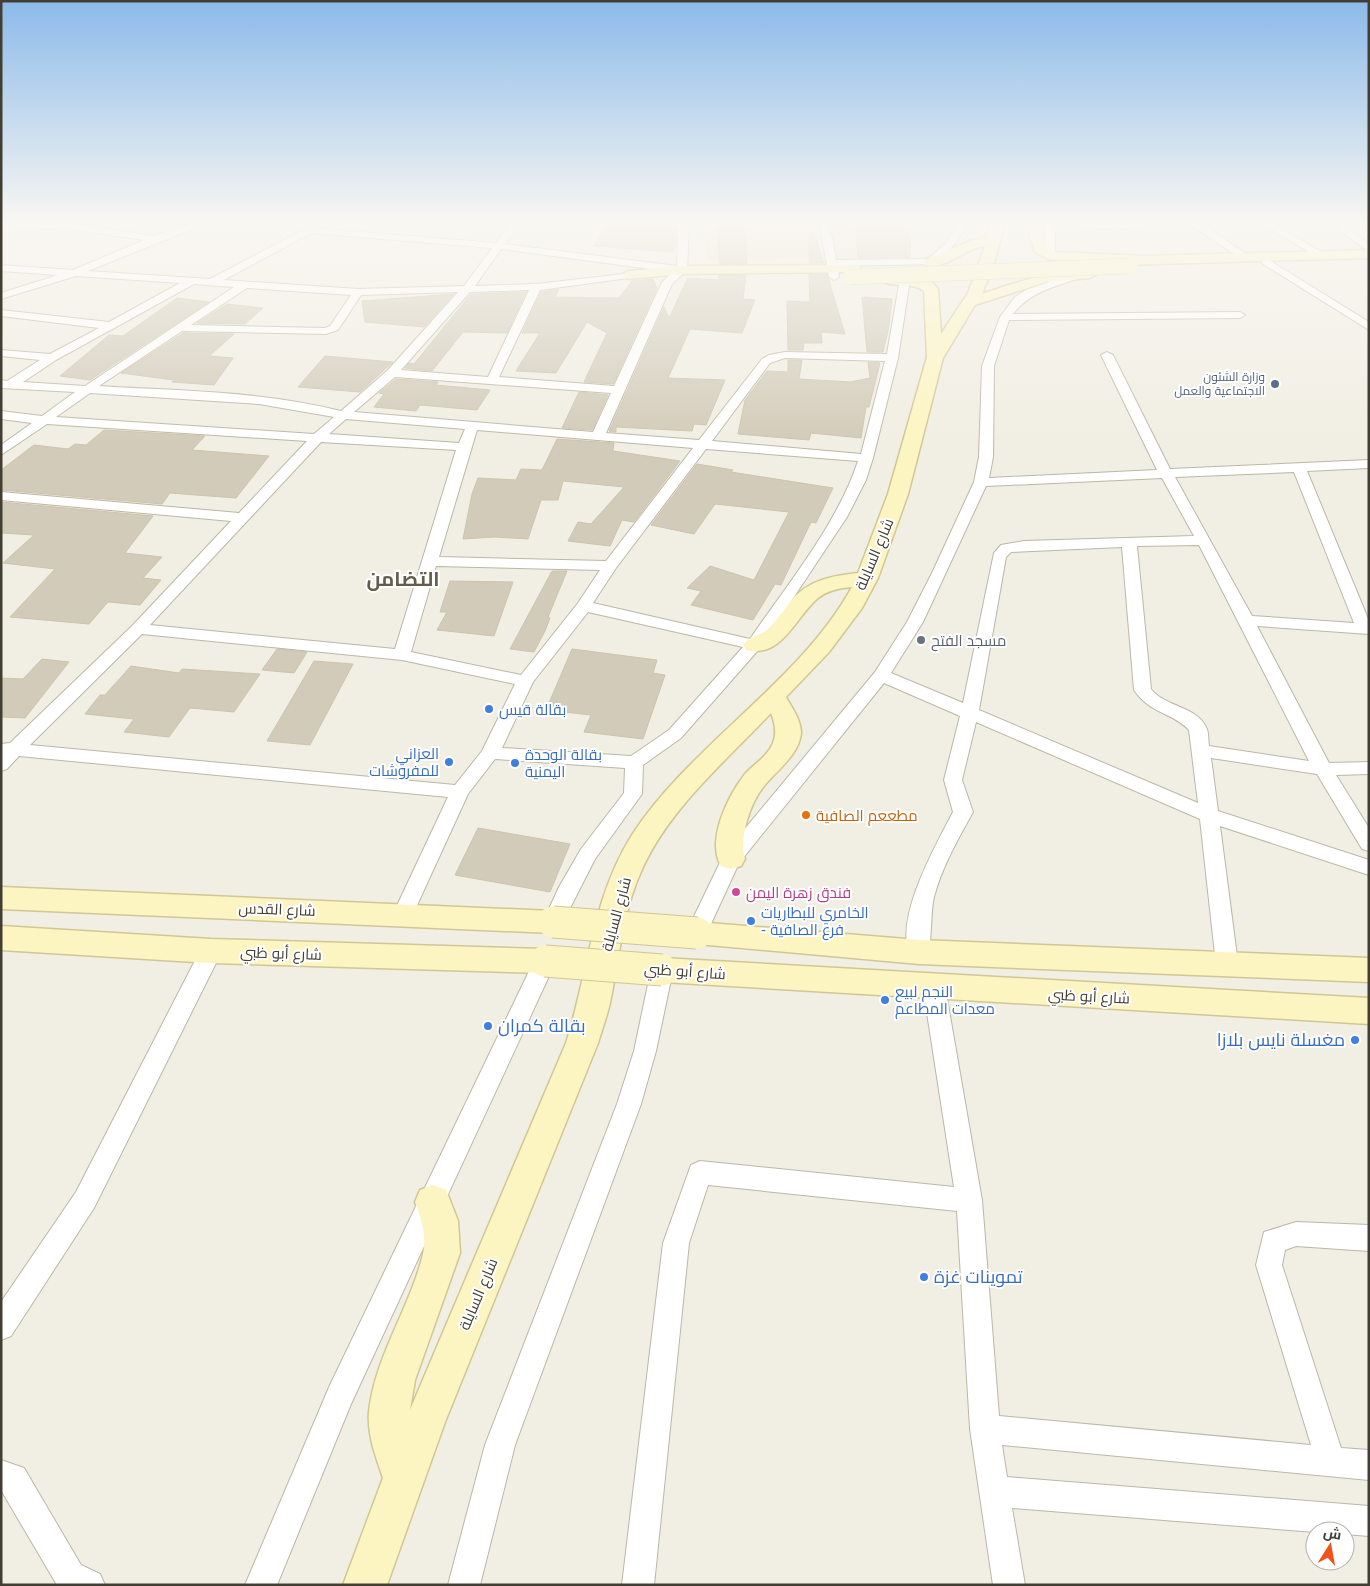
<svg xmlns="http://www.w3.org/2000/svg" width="1370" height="1586" viewBox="0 0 1370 1586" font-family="Arial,Cairo,sans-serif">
<rect width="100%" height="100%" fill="#f1eee3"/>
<path fill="#eae5cd" d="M812,224L824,258L708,260L703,225Z"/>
<path fill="#f2ddd6" d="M831,223H869L877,259H836Z"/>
<g fill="#d2cbb9" stroke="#ccc4ac">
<path d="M610,222H677L676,245L672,252L594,246Z"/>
<path d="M855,222L911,223L910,257L858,258Z"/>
<path d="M718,224H745L747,264H719Z"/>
<path d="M814,232L824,263H809V233Z"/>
<path d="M809,274H827L845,334L821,332L822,343H804L803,350H788L787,301L810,302Z"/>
<path d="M719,275H746L743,299L755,300L742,333L690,329L668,378L725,380L706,425L694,424L692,431L616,427V432L609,431L664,307L669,318L688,278L719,280Z"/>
<path d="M653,279L657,288L613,384L584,382L607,333L587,322L556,373L516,371L540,333H522L541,292L559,289L555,297L619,298L632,281Z"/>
<path d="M526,292L507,333L463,332L432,371L405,368L409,363L414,364L471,294Z"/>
<path d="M454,294L424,327L365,322L362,301Z"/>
<path d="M862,297L892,299L888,331L883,352H867Z"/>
<path d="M177,298L209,302L90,380L60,376L109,335L123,336Z"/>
<path d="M227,304L263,308L245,324L197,323Z"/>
<path d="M183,333L234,334L209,356L233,358L214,385L172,382L174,380L121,373Z"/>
<path d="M325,356L393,362L360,392L298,387Z"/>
<path d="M788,360H802L799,379L850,382L870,378L868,362L880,363L869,407H866L861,438L811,433L809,440L738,434L745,400L767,371L788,372Z"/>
<path d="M396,379L438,382L436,385L490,390L477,410L420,405L416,411L374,407L384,394L379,393Z"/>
<path d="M579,392L608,395L592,430L562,428Z"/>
<path d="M104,430L205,436L192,450L269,456L236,498L170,493L162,504L1,490V470L34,445L68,449L75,444L86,445Z"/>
<path d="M557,439L614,443L613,451L680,461L634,522L622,520L610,546L568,541L578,522L591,524L624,487L563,481L558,500H541L528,539L494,537L463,539L472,494L478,478L516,480L521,469L542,470Z"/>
<path d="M697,464L733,470L731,472L833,488L816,523L811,522L781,585L775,584L753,620L691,605L701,591L687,588L710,566L754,580L789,512L715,504L694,534L651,525Z"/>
<path d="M1,502L153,516L125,553L162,557L143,578L161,580L140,605L108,602L89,624L10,617L55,569L3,563L34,535L1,533Z"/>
<path d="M552,571H567L548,617L550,618L545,631L534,652L510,649Z"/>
<path d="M450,581L513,582L494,636L437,630L447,612H440Z"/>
<path d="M277,649L307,652L294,673L262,670Z"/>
<path d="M572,649L657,660L653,673L665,675L643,739L584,732L591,715L546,710Z"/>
<path d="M42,659L69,662L25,718L1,717V678L23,679Z"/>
<path d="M314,661L353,664L310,745L267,741Z"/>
<path d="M131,666L179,673L182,669L260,674L234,712L190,708L169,737L124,732L134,719L85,714L100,695H105Z"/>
<path d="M478,828L570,844L550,892L455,875Z"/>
</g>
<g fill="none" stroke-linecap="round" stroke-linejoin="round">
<g stroke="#bcb7a6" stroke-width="2">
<g id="street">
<path d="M1,222L75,224L154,236L196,222H210L88,271L210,279L305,229L306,222H316L314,228L496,243L512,222H522L505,244L677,266L679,222H689L687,270L672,284L606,433L699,440L762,359L769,355L785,352L887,354L900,279L905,276L910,279L898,358L873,458L866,480L847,517L760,648L681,738L643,765L642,794L595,859L560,928L553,930L546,928L543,922L559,887L581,849L624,793L625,768L495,759L468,794L413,914L410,920L403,922L396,920L393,914L448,797L19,756L7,769L1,771V744L10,743L132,626L231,521L1,500V492L239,513L307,441L47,424L1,455V445L32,423L1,419V411L42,416L75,392L1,388V380L7,381L40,360L1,356V350L50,354L99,328L1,316V310L109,322L180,283L76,276L1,299V293L58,275L1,271V265L73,270L144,240L75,230L1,227ZM311,233L492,248L464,286L358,289L224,280ZM501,249L673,272L662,282L614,386L499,377L540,290L628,278L633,275L632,273L536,284L475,286ZM194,284L234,287L85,386L23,382L56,360ZM247,288L351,295L330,326L325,328L191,325ZM529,290L488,377L401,370L470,292ZM458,292L388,370L341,411C262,391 180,391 99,386L182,331L326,334L338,330L361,295ZM785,358L885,361L861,454L712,441L770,363ZM395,377L611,393L593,432L354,412ZM90,393L259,404L334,417L314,434L56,417ZM346,419L465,429L459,443L329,434ZM477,430L693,448L606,561L439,557ZM321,442L456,450L395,649L150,625ZM706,449L858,461C838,523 787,585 750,639L593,603L616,568ZM436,566L600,570L578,603L521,675L411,652ZM588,612L743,647L669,730L631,756L502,748L533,682ZM142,634L402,660L515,684L482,751L455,785L30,745Z"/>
<path d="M819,222H829L836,260L928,259L946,243L960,222H970L952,247L935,264L837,266L839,277L834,280L829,277Z"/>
<path d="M1045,222H1219L1204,225L1249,256L1240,258L1192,226L1100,229L1055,226V256L1050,259L1045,256Z"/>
<path d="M1258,222H1270L1325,254L1316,256Z"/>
<path d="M1328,222H1339L1369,244V252Z"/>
<path d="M1267,259L1369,322V330L1263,264L1262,262Z"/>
<path d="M1078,272L1082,273V277C1055,287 1031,291 1013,314L1240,312L1245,315L1240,318L1009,320L994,366L993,457L989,478L1157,470L1101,355L1107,352L1113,355L1170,469L1369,460V468L1307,471L1369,621V634L1257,626L1329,763L1369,762V774L1336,775L1369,828V851L1362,849L1317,774L1211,758L1218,811L1369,860V875L1220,826L1238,964L1235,970L1227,973L1219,970L1216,964L1200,819L976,722L962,780L973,812C958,839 942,867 934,897C930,913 932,947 927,958L919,960L911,958C892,921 936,845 953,812L944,780L960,716L884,683L739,863L704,939L697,941L690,939L686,933L724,854L875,672L907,622L932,573L974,482L979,457L982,366L1000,317L1015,297L1026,290ZM1294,472L1354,623L1252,616L1175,477ZM1162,478L1194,536L1024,541L1001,545L994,553L963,703L891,673L923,622L986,486ZM1199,545L1309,761L1209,746C1208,740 1209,732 1206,727C1196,706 1165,707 1151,689L1137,546ZM1122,547L1134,690C1150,714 1172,712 1189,730L1198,803L979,710L1006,557L1011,552Z"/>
<path d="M211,943L219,945L222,951L94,1208L11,1336L1,1340V1302L76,1192L203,945Z"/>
<path d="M545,952L553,955L556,961L351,1404L277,1585H245L330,1385L534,961L537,955Z"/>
<path d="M662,961L670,964L673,970L656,1051L641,1104L515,1445L480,1585H448L485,1445L617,1104L634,1051L651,970L654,964Z"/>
<path d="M934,978L942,981L945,987L982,1200L999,1416L1311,1445L1256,1265L1264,1232L1296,1222L1369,1225V1251L1296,1246L1285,1250L1282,1265L1341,1448L1369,1450V1480L1002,1445L1007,1477L1369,1506V1536L1345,1534V1531L1315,1532L1012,1508L1025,1585H993L970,1429L957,1211L708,1185L689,1243L654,1585H622L663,1243L691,1165L700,1161L954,1187L923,987L926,981Z"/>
<path d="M1,1460L24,1468L81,1565L100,1574L105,1585H57L1,1490Z"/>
</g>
</g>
<g stroke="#d0c794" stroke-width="3">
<g id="secondary">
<path d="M991,222H1005L994,263L982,294C1000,288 1085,258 1097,274L1090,278L1046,282L975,305L943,358L908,494L878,578L862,608L829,652L786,697C792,708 801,720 801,733C799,755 777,770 764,786C750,803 739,837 745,859L741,866L731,869L721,866C706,840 728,796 745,774C754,764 768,756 773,743C777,733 775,723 771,713C724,763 667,810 640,874C622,915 619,960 610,1003C607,1016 602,1030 598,1043L445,1422L387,1585H343L383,1478C376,1457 367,1435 369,1412C375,1356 410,1308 423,1254C427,1237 421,1217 415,1202L420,1190L433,1185L446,1190L458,1221L460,1253L415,1380L410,1410L566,1043C588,974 592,898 632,835C691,744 800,682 852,587C840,588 828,590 818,598C796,616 782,659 746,650L743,645C748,637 760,636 768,629C776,621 783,611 790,602C808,580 831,576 858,573L888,494L927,357L924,291C911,281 888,289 880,279C885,273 919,275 926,279C931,281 935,285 938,289L941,334L968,293L985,246C965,248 946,270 926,265L924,262L926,259L970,241L987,238Z"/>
<path d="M1018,222H1033C1043,231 1042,244 1053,252L1147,256L1369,250V258L1124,265L1118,262L1050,260L1035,252L1028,231Z"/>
<path d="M854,265L859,266L861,269L859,272L682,274L628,279L621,275L628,271L682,266Z"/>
<path d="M1,887L553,911L563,914L568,922L563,930L553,933L1,909Z"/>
<path d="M697,922L919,940L1369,958V982L919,964L697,944L687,941L682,933L687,925Z"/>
<path d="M1,926L211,939L545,949L556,953L560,961L556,969L545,973L211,963L1,950Z"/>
<path d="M662,958L1369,998V1024L662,982L651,979L647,970L651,961Z"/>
</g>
</g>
<use href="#street" fill="#fff" fill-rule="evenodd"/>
<use href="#secondary" fill="#fdf5c1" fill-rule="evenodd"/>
<g stroke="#d0c794" stroke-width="16" stroke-linecap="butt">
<path id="secondary-bridge-far1" d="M850,277L1130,266"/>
</g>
<g stroke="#d0c794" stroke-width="33" stroke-linecap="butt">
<g id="secondary-bridge">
<path d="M553,922L697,933"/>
<path d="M545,961L662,970"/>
</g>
</g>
<use href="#secondary-bridge-far1" stroke="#fdf5c1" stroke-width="15"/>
<use href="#secondary-bridge" stroke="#fdf5c1" stroke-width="31"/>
</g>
<linearGradient id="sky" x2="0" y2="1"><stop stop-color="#8bbaea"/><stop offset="0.5" stop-color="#f9f7f2"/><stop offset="1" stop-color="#f9f7f2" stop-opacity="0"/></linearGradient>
<rect width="1370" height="444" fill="url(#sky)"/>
<circle fill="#5c6f8a" stroke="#fff" stroke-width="2" cx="1275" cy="384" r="5"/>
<circle fill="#6b7280" stroke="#fff" stroke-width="2" cx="921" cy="640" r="5"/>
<g fill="#3f7fe0" stroke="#fff" stroke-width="2">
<circle cx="489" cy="709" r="5"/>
<circle cx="449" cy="762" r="5"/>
<circle cx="515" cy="763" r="5"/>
<circle cx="751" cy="921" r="5"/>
<circle cx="885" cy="1000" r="5"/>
<circle cx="488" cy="1026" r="5"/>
<circle cx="1355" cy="1040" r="5"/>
<circle cx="924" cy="1277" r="5"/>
</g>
<circle fill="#e8710a" stroke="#fff" stroke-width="2" cx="806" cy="815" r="5"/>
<circle fill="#d1479c" stroke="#fff" stroke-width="2" cx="736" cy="892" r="5"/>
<g text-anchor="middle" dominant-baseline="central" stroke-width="4" stroke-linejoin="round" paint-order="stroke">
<g font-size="12" fill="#4e5e75" stroke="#fff" text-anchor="end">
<text x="1265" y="377">وزارة الشئون<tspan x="1265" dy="14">الاجتماعية والعمل</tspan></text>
</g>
<g font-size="15" fill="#423e33" stroke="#fff">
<text transform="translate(874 554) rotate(-67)">شارع السايلة</text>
<text transform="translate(277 909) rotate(2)">شارع القدس</text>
<text transform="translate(616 914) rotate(-75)">شارع السايلة</text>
<text transform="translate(281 953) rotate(2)">شارع أبو ظبي</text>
<text transform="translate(685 971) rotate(4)">شارع أبو ظبي</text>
<text transform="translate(1089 996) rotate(3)">شارع أبو ظبي</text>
<text transform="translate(478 1294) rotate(-67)">شارع السايلة</text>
</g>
<g font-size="15" fill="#5b616d" stroke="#fff" text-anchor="start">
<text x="931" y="640">مسجد الفتح</text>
</g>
<g font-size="15" fill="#366cbe" stroke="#fff" text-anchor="start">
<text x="499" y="709">بقالة قيس</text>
<text x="439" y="753" text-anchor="end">العزاني<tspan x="439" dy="17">للمفروشات</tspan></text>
<text x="525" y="754">بقالة الوحدة<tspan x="525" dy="17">اليمنية</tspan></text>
<text x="761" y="912">الخامري للبطاريات<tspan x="761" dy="17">- فرع الصافية</tspan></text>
<text x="895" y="991">النجم لبيع<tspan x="895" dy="17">معدات المطاعم</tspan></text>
</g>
<g font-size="15" fill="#c56008" stroke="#fff" text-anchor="start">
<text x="816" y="815">مطععم الصافية</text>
</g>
<g font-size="15" fill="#b23c85" stroke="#fff" text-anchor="start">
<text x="746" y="892">فندق زهرة اليمن</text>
</g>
<g font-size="18" fill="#366cbe" stroke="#fff" text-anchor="start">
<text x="498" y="1026">بقالة كمران</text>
<text x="1345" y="1040" text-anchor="end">مغسلة نايس بلازا</text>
<text x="934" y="1277">تموينات غزة</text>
</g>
<g font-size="20" font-weight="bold" fill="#655d4b" stroke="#fff">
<text x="403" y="579">التضامن</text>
</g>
</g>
<rect width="1370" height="1586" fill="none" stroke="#423e33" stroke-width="5"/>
<g transform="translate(1330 1546) rotate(11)"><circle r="24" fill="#ffffff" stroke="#b3b2ad"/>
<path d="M0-4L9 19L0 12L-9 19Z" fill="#f35117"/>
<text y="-8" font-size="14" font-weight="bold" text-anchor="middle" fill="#423e33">ش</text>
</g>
</svg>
